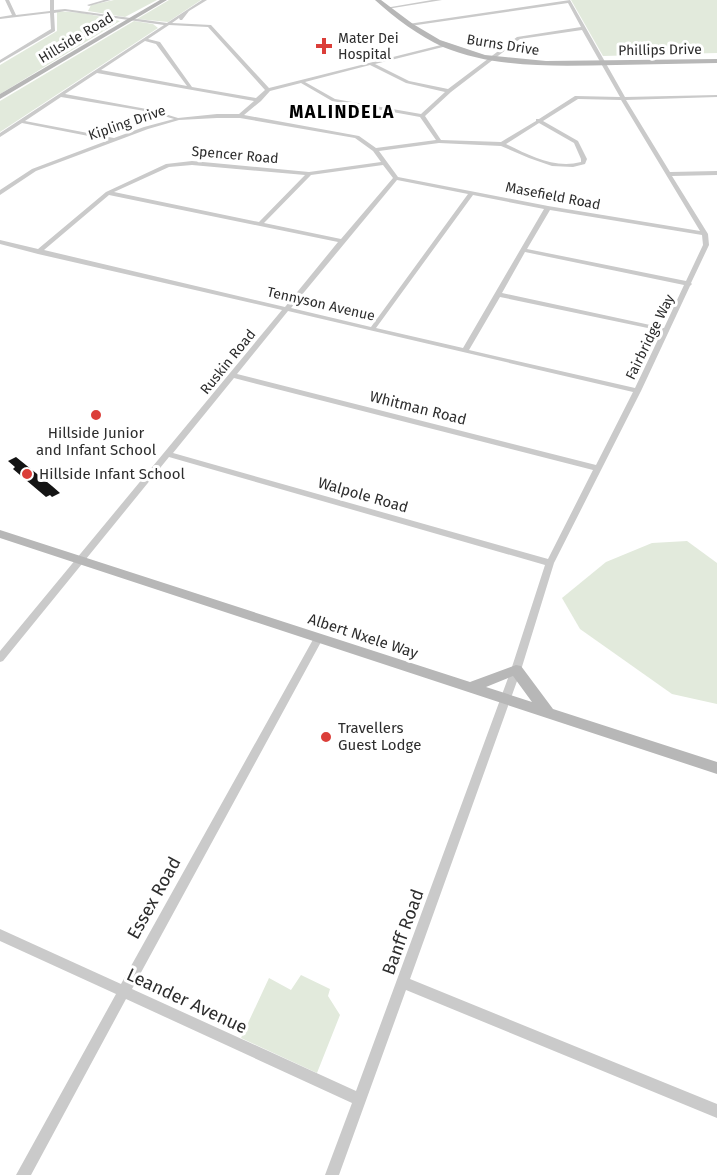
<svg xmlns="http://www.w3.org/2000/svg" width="717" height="1175" viewBox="0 0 717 1175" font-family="'Fira Sans',sans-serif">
<rect width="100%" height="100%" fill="#fff"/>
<g fill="#e2eadc">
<path d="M114,0H157L125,17L88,11L91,5Z"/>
<path d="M169,0H201L168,22L137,19Z"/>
<path d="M571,0H717V53L603,56Z"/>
<path d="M57,11L83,13L120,21L0,94V65L57,31Z"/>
<path d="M134,21L153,24L158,28L0,132V101Z"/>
<path d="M687,541L717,563V704L672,694L580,629L562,598L606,562L652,543Z"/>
<path d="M301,975L330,989L328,996L340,1015L317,1073L241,1038L269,978L291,990Z"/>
</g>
<path fill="#141414" d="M16,457L52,486L60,493L52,497L50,495L46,497L13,469L15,467L8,461Z"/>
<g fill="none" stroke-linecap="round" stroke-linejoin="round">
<g fill="#cacaca" fill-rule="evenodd">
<path d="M5,0H9L16,15L50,11V0H54V10L65,9L167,23L202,0H207L189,11L182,20H180L179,18L172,23L211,25L269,88L445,44L447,46L375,64L409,81L448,89L517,37L581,27L568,3L410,26L408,24L570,0L625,97L717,95V97L626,100L670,172L717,171V175L672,176L708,234L709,245L691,283L692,284L690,286L641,391L554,563L521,670L410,979L717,1104V1118L406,990L339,1175H325L352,1103L126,999L31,1175H16L116,994L0,941V929L121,984L315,636H321L323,639L321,642L132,989L356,1091L511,670L545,565L169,457L3,661L0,662V651L282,310L38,254L0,244V240L38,249L106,192L166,164L192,161L309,172L381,162L373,151L355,138L240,118H217L179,120L148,129L36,171L0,195V190L32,169L109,140L22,123L0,137V133L164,25L65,11L54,13L55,31L0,63V60L51,29L50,13L0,19V17L12,15ZM169,25L208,27L265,90L256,98L192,87L160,42L148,39ZM582,30L620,97L575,96L539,119H536V121L501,142L441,140L425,116L451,92L520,39ZM145,41L156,44L187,86L101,70ZM370,65L406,83L445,92L421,114L335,99L305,82ZM97,73L254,101L239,114H217L178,118L152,110L65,94ZM301,83L332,101L420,117L436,140L376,148L359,136L244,115L261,101L270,91ZM61,97L151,112L174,119L144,127L114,138L25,121ZM578,99L621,100L700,231L548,206L398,177L379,151L439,143L501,146L529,158L552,166L573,167L585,164L587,159L578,141L543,121ZM539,123L574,143L581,159V162C554,169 529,155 506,144ZM192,165L305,175L259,222L114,192L169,167ZM383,165L393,178L341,239L264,223L311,175ZM397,180L468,194L371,327L291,308ZM109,195L338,242L285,307L44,250ZM473,195L544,209L463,348L376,328ZM550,210L702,235L703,245L686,281L527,249ZM525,252L684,285L664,328L502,293ZM500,297L662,331L635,388L469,350ZM288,311L633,392L596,465L237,374ZM234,378L593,470L548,559L173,453Z"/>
<path d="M104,0H111L89,6L87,5Z"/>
<path d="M432,0H442L387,9L385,8Z"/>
</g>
<g fill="#b7b7b7" fill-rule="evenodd">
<path d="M160,0H167L0,99V94Z"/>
<path d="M375,0H381L413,24L440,40L485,55L546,61L717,59V63C683,64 650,64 616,65C559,66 497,69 443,47C419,36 395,18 375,0Z"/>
<path d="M0,530L470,682L516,665L521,666L553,709L717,762V774L0,538ZM513,676L532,702L486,687Z"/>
</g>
</g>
<g fill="#db3e39" stroke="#fff" stroke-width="2">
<path d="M321 37h6v6h6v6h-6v6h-6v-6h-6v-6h6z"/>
<circle cx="96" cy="415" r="6"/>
<circle cx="27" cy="474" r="6"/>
<circle cx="326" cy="737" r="6"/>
</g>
<g text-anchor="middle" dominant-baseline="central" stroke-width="6" stroke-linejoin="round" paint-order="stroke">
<g font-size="14" fill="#2d2d2d" stroke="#fff">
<text transform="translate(76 38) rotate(-31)">Hillside Road</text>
<text transform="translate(503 45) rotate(9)">Burns Drive</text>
<text transform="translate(660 50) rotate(-1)">Phillips Drive</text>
<text transform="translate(127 123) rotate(-19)">Kipling Drive</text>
<text transform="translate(235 155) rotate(5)">Spencer Road</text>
<text transform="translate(553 196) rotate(11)">Masefield Road</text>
<text transform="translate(321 304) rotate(13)">Tennyson Avenue</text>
<text transform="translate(650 337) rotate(-64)">Fairbridge Way</text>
<text transform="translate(228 362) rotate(-51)">Ruskin Road</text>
</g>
<g font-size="14" fill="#2d2d2d" stroke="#fff" text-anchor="start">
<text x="338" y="38">Mater Dei<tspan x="338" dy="16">Hospital</tspan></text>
</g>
<g font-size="15" fill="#2d2d2d" stroke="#fff">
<text transform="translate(418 408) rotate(14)">Whitman Road</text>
<text transform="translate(363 495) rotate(16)">Walpole Road</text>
<text transform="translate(363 636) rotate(18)">Albert Nxele Way</text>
</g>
<g font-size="15" fill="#2d2d2d" stroke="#fff" text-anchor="start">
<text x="96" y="433" text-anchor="middle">Hillside Junior<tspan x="96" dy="17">and Infant School</tspan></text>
<text x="39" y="474">Hillside Infant School</text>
<text x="338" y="728">Travellers<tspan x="338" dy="17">Guest Lodge</tspan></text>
</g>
<g font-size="18" font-weight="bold" letter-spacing="1.5" fill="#000" stroke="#fff">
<text x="342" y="112">MALINDELA</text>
</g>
<g font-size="18" fill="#2d2d2d" stroke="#fff">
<text transform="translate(154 898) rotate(-61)">Essex Road</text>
<text transform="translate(403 932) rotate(-70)">Banff Road</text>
<text transform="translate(187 1001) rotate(25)">Leander Avenue</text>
</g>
</g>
</svg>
